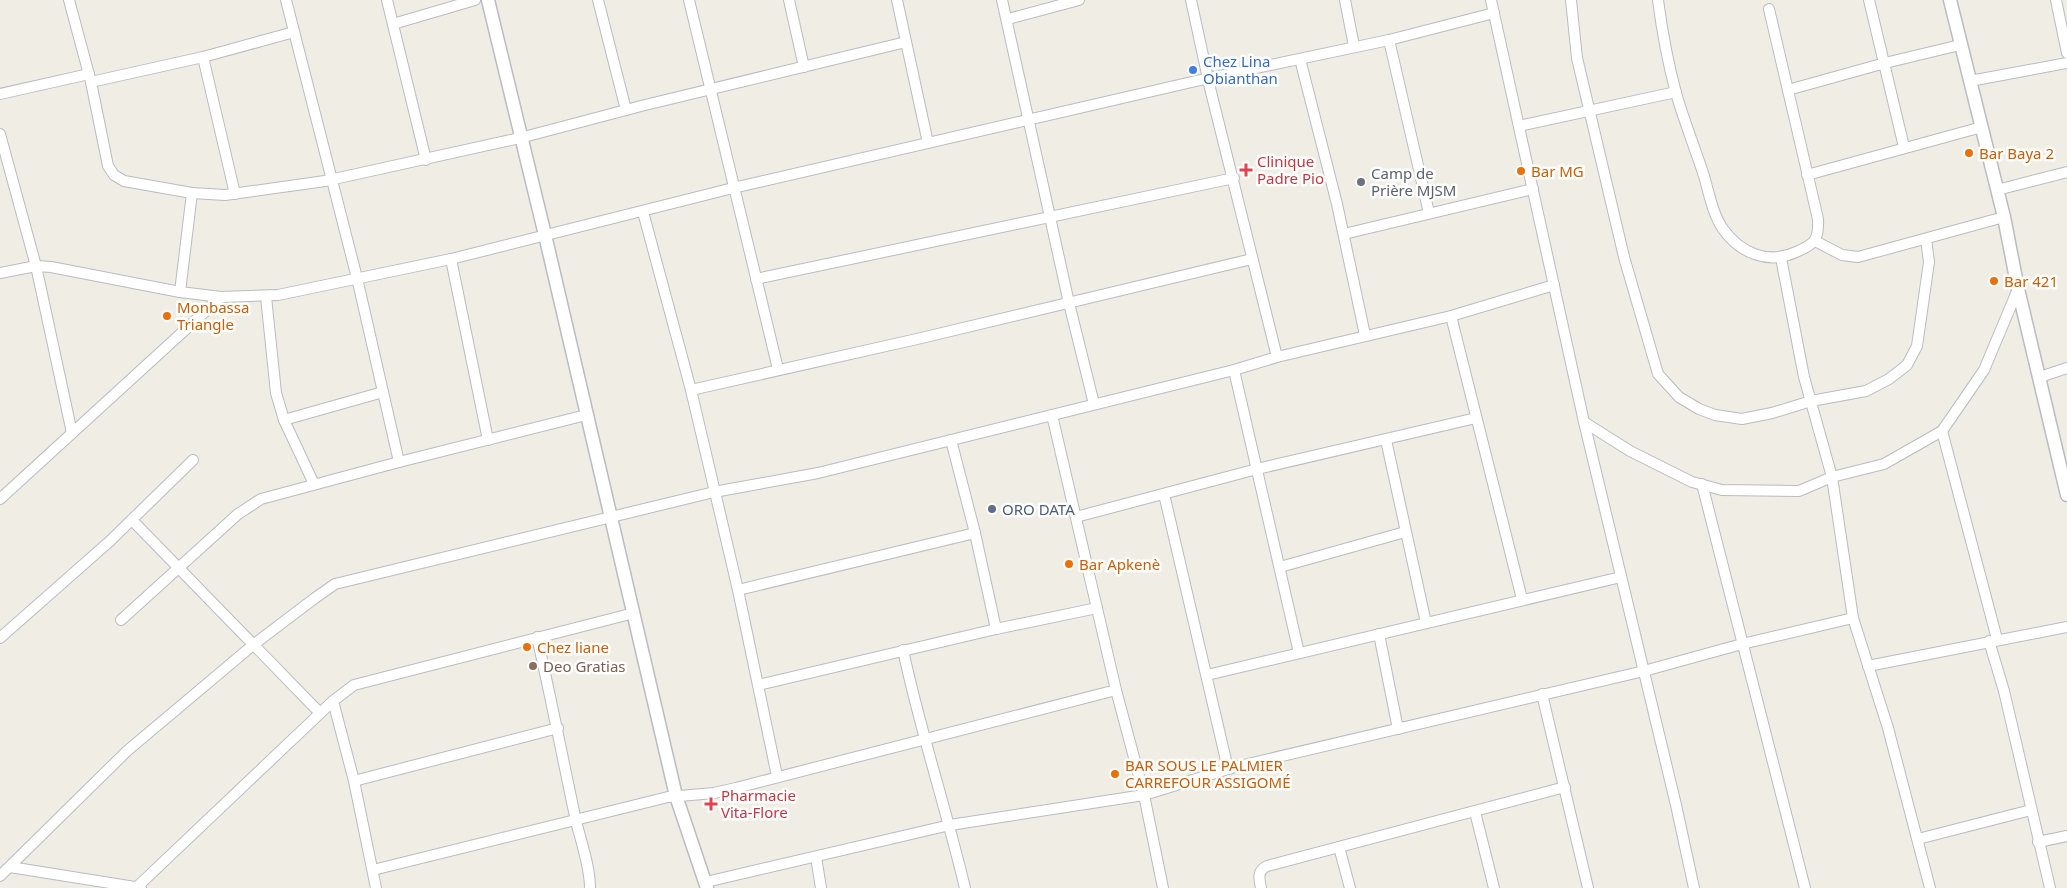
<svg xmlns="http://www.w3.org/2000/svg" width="2067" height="888" viewBox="0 0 2067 888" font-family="'Noto Sans',sans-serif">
<rect width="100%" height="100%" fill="#efede4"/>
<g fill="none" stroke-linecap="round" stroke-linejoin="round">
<g stroke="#b9bcc1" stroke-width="12">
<g id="minor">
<path d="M69,0L91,82L108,166L114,175L124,181L192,193L225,195L325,181L520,138L645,105L906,42"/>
<path d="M286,0L357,278L399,462"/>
<path d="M387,0L426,160"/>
<path d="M598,0L626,110"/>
<path d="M689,0L778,369"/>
<path d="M789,0L804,67"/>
<path d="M897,0L928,143"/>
<path d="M1002,0L1069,303L1094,404"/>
<path d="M1191,0L1210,88L1277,357"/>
<path d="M1345,0L1354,46"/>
<path d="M1491,0L1584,422L1630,451L1692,482L1722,490L1799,491L1832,477L1884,464L1942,431L1984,370L2018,289"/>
<path d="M1571,0L1577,58L1624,257L1658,374L1679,397L1699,409L1715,415L1742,419L1772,413L1811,401L1866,391L1889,379L1907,365L1917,346L1929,262L1926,239"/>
<path d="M1658,0C1662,31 1668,63 1676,93C1684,121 1695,148 1704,176C1709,193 1713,215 1723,229C1740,253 1768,265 1796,252C1815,244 1819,240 1818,219L1769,9"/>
<path d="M1869,0L1904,147"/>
<path d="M2056,0L2067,53"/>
<path d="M1008,19L1079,0"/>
<path d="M393,24L475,0"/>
<path d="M1389,40L1429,213"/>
<path d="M203,57L235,194"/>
<path d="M1300,59L1337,204L1365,335"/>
<path d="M1970,81L2067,63"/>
<path d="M91,82L203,57L294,32"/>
<path d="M1788,90L1885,63L1960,45"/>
<path d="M0,94L89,74"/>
<path d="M1519,126L1676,92"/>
<path d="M0,134L36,266L72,433"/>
<path d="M1807,175L1982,127"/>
<path d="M1997,190L2067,172"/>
<path d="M643,212L691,390L738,590L777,776"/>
<path d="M1344,234L1533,189"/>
<path d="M1815,241L1842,255L1858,257L2004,217"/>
<path d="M1781,258L1804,377L1832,477L1853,618L1888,728L1930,888"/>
<path d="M451,259L488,440"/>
<path d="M0,273L36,266L51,267L180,292L221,297"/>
<path d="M756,279L1234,178"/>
<path d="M180,292L192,193"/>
<path d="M266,297L276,393L284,420L314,484"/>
<path d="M1451,316L1522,599"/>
<path d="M1234,370L1299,653"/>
<path d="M2040,377L2067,368"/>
<path d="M691,390L917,339L1252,259"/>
<path d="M1052,415L1116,690L1144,795L1163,888"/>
<path d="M284,420L383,392"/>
<path d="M1584,422L1676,805L1694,888"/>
<path d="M1942,431L1997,639"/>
<path d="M951,440L975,533L996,629"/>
<path d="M1386,440L1426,623"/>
<path d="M1702,484L1805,888"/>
<path d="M1164,494L1228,769"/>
<path d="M0,499L221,297L278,295L451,259L733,188L1209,78L1389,40L1494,13"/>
<path d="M1076,517L1257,469L1476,418"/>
<path d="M132,520L320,713"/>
<path d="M1280,567L1405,532"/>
<path d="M738,590L975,533"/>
<path d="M121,620L238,514L261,499L399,462L586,415"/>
<path d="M1379,634L1398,729"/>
<path d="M537,637C551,698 563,760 576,821C581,842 590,866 590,888"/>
<path d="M0,638L110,541L193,460"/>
<path d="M1989,641L2004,691L2050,888"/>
<path d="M903,650C920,730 946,808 965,888"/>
<path d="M1868,666L2067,627"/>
<path d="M1207,675L1621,577"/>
<path d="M758,685L996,629L1097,608"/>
<path d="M1542,694L1588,888"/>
<path d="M333,701L354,781L376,888"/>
<path d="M354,781L558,728"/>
<path d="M1475,812L1494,888"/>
<path d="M1918,839L2031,810"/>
<path d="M2038,842L2067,836"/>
<path d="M1339,847L1350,888"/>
<path d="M816,857L821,888"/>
<path d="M10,867L141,888"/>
<path d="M373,870L668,797L714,793L736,788L1116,690"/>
<path d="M0,876L127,751L253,645L315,598L335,584L714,492L818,473L1234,370L1277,357L1451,316L1554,285"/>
<path d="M706,882L950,825L1144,795L1235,767L1644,671L1742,644L1853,618"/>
<path d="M137,887L333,701L354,685L634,613"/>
<path d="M1261,888C1259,878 1257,871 1267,866L1565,787"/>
</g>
</g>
<g stroke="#b9bcc1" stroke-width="15">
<g id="tertiary">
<path d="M488,0L545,235L676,796L707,888"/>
<path d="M1950,0L2004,217L2018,289L2067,495"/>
</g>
</g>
<use href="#minor" stroke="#fff" stroke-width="10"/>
<use href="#tertiary" stroke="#fff" stroke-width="12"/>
</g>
<circle fill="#3f7fe0" stroke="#fff" stroke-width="2" cx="1193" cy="70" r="5"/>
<g fill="#e8710a" stroke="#fff" stroke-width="2">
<circle cx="1969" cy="153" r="5"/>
<circle cx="1521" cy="171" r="5"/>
<circle cx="1994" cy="281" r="5"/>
<circle cx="167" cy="316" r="5"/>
<circle cx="1069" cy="564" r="5"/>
<circle cx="527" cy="647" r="5"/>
<circle cx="1115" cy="774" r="5"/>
</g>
<g fill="#e0444e" stroke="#fff" stroke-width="2">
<path d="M1243.5 162.5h5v5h5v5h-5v5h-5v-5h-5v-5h5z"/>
<path d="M708.5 796.5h5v5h5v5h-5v5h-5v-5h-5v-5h5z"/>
</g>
<circle fill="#6b7280" stroke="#fff" stroke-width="2" cx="1361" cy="182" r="5"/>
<circle fill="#5c6f8a" stroke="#fff" stroke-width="2" cx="992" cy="509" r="5"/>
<circle fill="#8d6e63" stroke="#fff" stroke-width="2" cx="533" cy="666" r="5"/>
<g text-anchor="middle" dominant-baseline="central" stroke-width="5" stroke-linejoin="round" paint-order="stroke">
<g font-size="15" fill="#366cbe" stroke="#fff" text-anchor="start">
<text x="1203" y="61">Chez Lina<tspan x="1203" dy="17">Obianthan</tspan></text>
</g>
<g font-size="15" fill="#c56008" stroke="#fff" text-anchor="start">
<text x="1979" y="153">Bar Baya 2</text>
<text x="1531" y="171">Bar MG</text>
<text x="2004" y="281">Bar 421</text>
<text x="177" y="307">Monbassa<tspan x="177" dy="17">Triangle</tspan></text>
<text x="1079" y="564">Bar Apkenè</text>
<text x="537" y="647">Chez liane</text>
<text x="1125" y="765">BAR SOUS LE PALMIER<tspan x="1125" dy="17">CARREFOUR ASSIGOMÉ</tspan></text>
</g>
<g font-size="15" fill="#be3a42" stroke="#fff" text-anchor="start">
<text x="1257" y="161">Clinique<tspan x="1257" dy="17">Padre Pio</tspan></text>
<text x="721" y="795">Pharmacie<tspan x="721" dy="17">Vita-Flore</tspan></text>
</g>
<g font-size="15" fill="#5b616d" stroke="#fff" text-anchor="start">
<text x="1371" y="173">Camp de<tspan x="1371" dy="17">Prière MJSM</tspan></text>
</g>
<g font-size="15" fill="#4e5e75" stroke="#fff" text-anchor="start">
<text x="1002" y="509">ORO DATA</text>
</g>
<g font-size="15" fill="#785e54" stroke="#fff" text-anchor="start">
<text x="543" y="666">Deo Gratias</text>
</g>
</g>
</svg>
